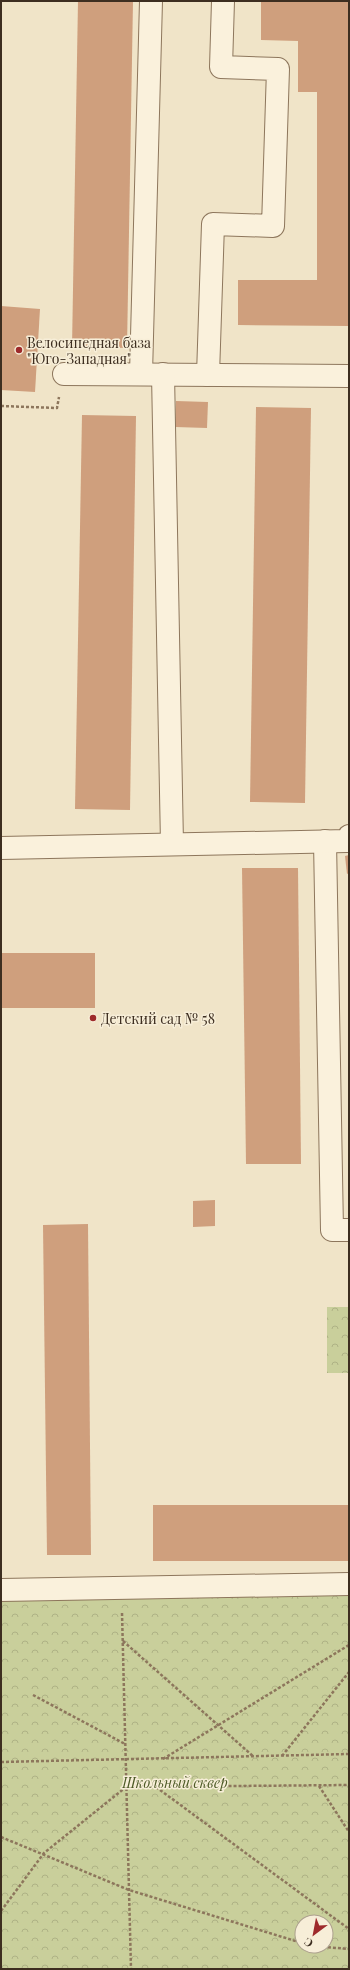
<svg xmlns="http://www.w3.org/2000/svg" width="350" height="1970" viewBox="0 0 350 1970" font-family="'Playfair Display',serif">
<defs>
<pattern id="park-crowns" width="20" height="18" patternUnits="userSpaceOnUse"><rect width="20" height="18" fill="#c9cf9b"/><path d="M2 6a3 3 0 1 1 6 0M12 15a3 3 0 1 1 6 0" fill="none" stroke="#aeb285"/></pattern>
</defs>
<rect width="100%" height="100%" fill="#f0e4c8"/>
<g fill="url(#park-crowns)" fill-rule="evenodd">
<rect x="327" y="1307" width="22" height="66"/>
<path d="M349,1595V1968L1,1969V1598ZM302,1922H326V1946H302Z"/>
</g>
<g fill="#cf9f7d">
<path d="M78,1H133L127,348L72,347Z"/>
<path d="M261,1H349V326L238,325V280H317V92H298V41L261,40Z"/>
<path d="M1,306L40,309L35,392L1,390Z"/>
<path d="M176,401L208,402L207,428L175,427Z"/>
<path d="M256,407L311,408L305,803L250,802Z"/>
<path d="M82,415L136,416L130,810L75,809Z"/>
<path d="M349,855V873L347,874L345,856Z"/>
<path d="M242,868H298L301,1164H246Z"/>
<rect x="1" y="953" width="94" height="55"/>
<path d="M215,1200V1226L193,1227V1201Z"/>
<path d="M88,1224L91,1555H47L43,1225Z"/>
<rect x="153" y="1505" width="196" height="56"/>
</g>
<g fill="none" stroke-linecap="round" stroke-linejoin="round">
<g stroke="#8d765c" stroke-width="24">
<g id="minor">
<path d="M64,374L349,376"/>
<path d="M141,374L151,1"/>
<path d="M163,374L172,844"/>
<path d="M208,375L213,224L273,226L278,69L221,67L223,1"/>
<path d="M325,841L332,1230H349"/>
<path d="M1,848L347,841L349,836"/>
<path d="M1,1590L349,1584"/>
</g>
</g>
<g stroke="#8d765c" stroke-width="2.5" stroke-dasharray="3 2" stroke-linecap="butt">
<path d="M1,406L57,408L59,397"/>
<path d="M122,1613L131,1969"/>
<path d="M123,1641L254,1757"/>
<path d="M33,1695L125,1744"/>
<path d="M282,1756L349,1672"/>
<path d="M163,1759L349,1645"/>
<path d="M1,1762L349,1754"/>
<path d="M319,1786L349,1832"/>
<path d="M156,1787L349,1929"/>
<path d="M1,1837L129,1890L302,1943"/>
<path d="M1,1911L44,1853L126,1787L349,1785"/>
<path d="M313,1946L349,1949"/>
</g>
<use href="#minor" stroke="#faf1dc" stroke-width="22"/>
</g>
<g fill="#9e2a2b" stroke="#f7eed8" stroke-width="1.5">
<circle cx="19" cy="350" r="4"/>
<circle cx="93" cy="1018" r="4"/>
</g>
<g text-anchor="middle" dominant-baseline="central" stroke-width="3" stroke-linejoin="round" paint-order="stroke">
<g font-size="14" fill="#3d2e20" stroke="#f7eed8" text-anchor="start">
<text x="27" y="342">Велосипедная база<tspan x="27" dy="16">"Юго-Западная"</tspan></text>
<text x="101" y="1018">Детский сад № 58</text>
</g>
<g font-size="14" font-style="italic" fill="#4d5a26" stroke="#f7eed8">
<text x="175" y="1782">Школьный сквер</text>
</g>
</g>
<rect width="350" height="1970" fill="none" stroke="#3d2e20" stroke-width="4"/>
<g transform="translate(314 1934) rotate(212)"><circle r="19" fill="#f7eed8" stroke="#ada18e"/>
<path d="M0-3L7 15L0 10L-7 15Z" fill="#9e2a2b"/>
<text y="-6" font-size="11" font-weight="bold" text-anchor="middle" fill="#3d2e20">С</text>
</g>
</svg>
